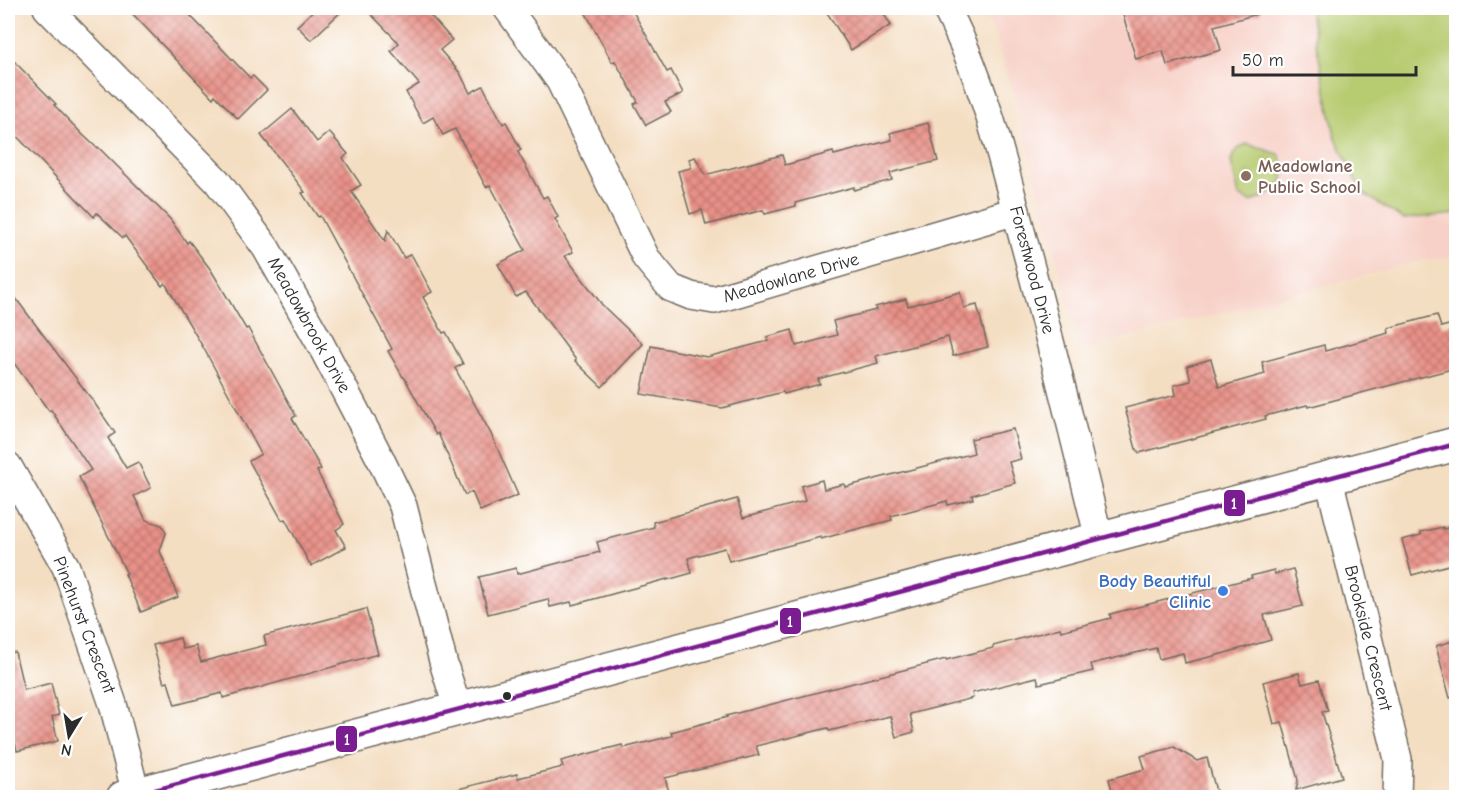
<svg xmlns="http://www.w3.org/2000/svg" width="1464" height="805" viewBox="0 0 1464 805" font-family="'Comic Neue',sans-serif">
<defs>
<pattern id="grass-tufts" width="24" height="20" patternUnits="userSpaceOnUse" patternTransform="scale(1.5)"><rect width="24" height="20" fill="#b7cb6f"/><path d="M3 7l-1-3M5 7V3M7 7l1-3M15 17l-1-3M17 17v-4M19 17l1-3" fill="none" stroke="#9eae60"/></pattern>
<pattern id="building-cross-hatch" width="8" height="8" patternUnits="userSpaceOnUse" patternTransform="scale(1.5)"><rect width="8" height="8" fill="#e99188"/><path d="M0 0l8 8M0 8l8-8" fill="none" stroke="#bd776f"/></pattern>
</defs>
<rect width="100%" height="100%" fill="#fff"/>
<filter id="ink" filterUnits="userSpaceOnUse"><feTurbulence type="fractalNoise" baseFrequency=".0167" numOctaves="2"/><feDisplacementMap in="SourceGraphic" scale="12" xChannelSelector="R" yChannelSelector="G"/><feConvolveMatrix kernelMatrix="1 2 1 2 8 2 1 2 1" color-interpolation-filters="sRGB"/></filter>
<filter id="wash" filterUnits="userSpaceOnUse"><feTurbulence type="fractalNoise" baseFrequency=".008" numOctaves="4" result="noise"/><feDisplacementMap in="SourceGraphic" scale="24" xChannelSelector="R" yChannelSelector="G"/><feGaussianBlur stdDeviation="1.35" result="paint"/><feColorMatrix in="noise" values="0 0 0 0 0 0 0 0 0 0 0 0 0 0 0 0 0 1.4 0 .05"/><feComposite in="paint" operator="in"/></filter>
<g filter="url(#wash)">
<rect width="100%" height="100%" fill="#f4dec2"/>
<path fill="#f7d1c7" d="M981,8H1456V257L1423,260L1080,350L1014,94L993,29Z"/>
<path fill="url(#grass-tufts)" stroke="#717b4d" stroke-width="1.5" d="M1247,144L1279,154C1281,158 1283,164 1284,169C1286,187 1266,197 1251,202L1239,196L1231,162C1232,153 1239,147 1247,144Z"/>
<path fill="#b7cb6f" stroke="#717b4d" stroke-width="1.5" d="M1309,8H1456V214L1403,219L1361,192L1335,136Z"/>
<g id="blocks">
<g fill="url(#building-cross-hatch)">
<path d="M127,8H183L250,78L253,76L267,90L238,119L215,95L213,98Z"/>
<path d="M316,8H345L311,40L297,26Z"/>
<path d="M365,8H424L452,40L440,50L460,73L470,93L483,86L503,124L506,122L521,150L518,152L543,198L547,196L558,217L555,219L573,252L565,256L603,306L643,344L602,387L575,361L576,360L526,292L516,297L498,264L525,250L490,185L486,187L455,129L443,135L433,117L423,123L406,92L419,84L391,51L399,43Z"/>
<path d="M583,8H631L667,72L671,70L683,93L665,102L671,112L646,125L634,104L638,102L615,61L612,62Z"/>
<path d="M824,8H880L891,25L851,50Z"/>
<path d="M1121,8H1260L1261,13L1214,26L1221,50L1167,65L1163,51L1136,59Z"/>
<path d="M8,55L56,104L54,105L83,135L97,148L98,147L170,219L187,243L189,241L211,270L246,329L248,328L296,416L292,418L321,469L317,471L344,524L336,530L346,547L311,566L285,519L282,520L249,461L261,454L203,347L165,283L162,286L125,236L123,238L97,213L94,217L8,127Z"/>
<path d="M292,109L317,142L329,132L348,154L343,158L361,185L351,191L385,241L388,230L404,258L411,254L432,292L423,297L443,333L446,332L463,364L455,368L491,434L518,495L480,511L472,492L465,495L438,433L436,435L404,377H403L388,351L392,349L320,216L318,217L302,193L305,192L261,135Z"/>
<path d="M928,123L938,161L890,173L892,180L854,190V187L795,203L796,206L765,214L763,210L706,225L702,210L690,214L678,171L691,168L689,159L695,157L705,175L782,155L785,165L833,152L834,155L892,140L890,133Z"/>
<path d="M8,288L93,401L115,433L108,438L126,468L138,462L151,488L134,496L146,520L162,525L166,533L160,551L178,597L141,612L125,574H127L79,477L91,470L51,410L49,411L8,355Z"/>
<path d="M960,292L964,308L977,305L988,347L953,356L948,337L876,356L878,363L818,379L820,384L784,394L783,392L722,408L641,394L651,346L707,357L768,341L767,337L792,330L796,346L837,335L833,321L876,310L875,307L906,299L908,306Z"/>
<path d="M1437,315L1441,327L1456,323V368L1308,407L1307,405L1265,416L1266,419L1139,453L1137,449H1136L1125,408L1176,395L1174,385L1191,381L1187,366L1211,359L1219,387L1265,374L1262,362L1324,345L1325,351L1389,333L1388,328Z"/>
<path d="M1013,429L1021,459L1009,462L1015,483L972,495L973,499L948,505L947,501L891,516L892,520L850,531L821,539V537L729,561L725,548L688,558L692,573L667,580V579L572,605L571,602L550,607L548,599L488,614L479,577L516,568L517,574L600,552L597,542L654,527L653,522L737,499L743,518L805,501L801,486L822,480L824,489L844,484L845,487L974,453L971,439Z"/>
<path d="M1456,526V563L1412,575L1402,540L1421,535V532L1443,527V529Z"/>
<path d="M1293,569L1303,606L1264,615L1271,640L1218,655L1185,663L1183,653L1159,659L1156,648L1091,664L1093,671L1039,684L1037,677L972,693L973,698L910,714L914,732L896,737L890,716L829,731L828,728L756,746L759,755L665,778L669,792L655,795L656,798H451L450,791L517,774L518,778L563,767L561,761L622,745L623,748L672,736L671,732L727,717L726,716L946,659V660L993,648V646L1060,628L1061,631L1111,618L1110,614L1252,578L1251,576L1274,570L1275,574Z"/>
<path d="M366,609L378,654L223,698L222,693L175,705L168,682L164,683L153,645L180,638L183,649L196,646L201,662L266,645L264,636Z"/>
<path d="M1456,640V697L1450,698L1436,646Z"/>
<path d="M15,652L24,690L51,683L59,715L52,717L58,741L17,751L12,731L8,732V653Z"/>
<path d="M1299,673L1302,684L1319,680L1328,711L1322,712L1342,777L1296,790L1298,780L1282,722L1274,724L1263,682Z"/>
<path d="M1174,747L1197,761L1207,758L1218,798H1114L1109,779L1145,769L1141,756Z"/>
</g>
</g>
</g>
<g filter="url(#ink)">
<use href="#blocks" fill-opacity="0" stroke="#716a60" stroke-width="1.5"/>
<g fill="none" stroke-linecap="round" stroke-linejoin="round">
<g stroke="#716a60" stroke-width="30">
<g id="minor">
<path d="M47,8L217,181L266,248L320,343L380,458L403,506L444,665L458,710"/>
<path d="M507,8L560,81L646,258L671,288L691,296L714,300L1016,211"/>
<path d="M946,8C982,76 1002,157 1021,231C1049,333 1074,436 1099,539"/>
<path d="M8,466L66,567L113,704L136,794"/>
<path d="M1329,479L1398,759L1397,798"/>
</g>
</g>
<g stroke="#716a60" stroke-width="36">
<path id="tertiary" d="M123,798L1456,444"/>
</g>
<use href="#minor" stroke="#fff" stroke-width="27"/>
<use href="#tertiary" stroke="#fff" stroke-width="33"/>
<g stroke="#fff" stroke-width="9">
<path id="bus-1" d="M125,798L1456,444"/>
</g>
<use href="#bus-1" stroke="#7a1d90" stroke-width="4.5"/>
</g>
</g>
<circle fill="#8d6e63" stroke="#fff" stroke-width="2" cx="1246" cy="176" r="6"/>
<circle fill="#3f7fe0" stroke="#fff" stroke-width="2" cx="1223" cy="591" r="6"/>
<circle fill="#2b2b2b" stroke="#fff" stroke-width="2" cx="507" cy="696" r="5"/>
<g text-anchor="middle" dominant-baseline="central" stroke-width="4.5" stroke-linejoin="round" paint-order="stroke">
<g font-size="18" font-weight="bold" fill="#785e54" stroke="#fff" text-anchor="start">
<text x="1258" y="166">Meadowlane<tspan x="1258" dy="21">Public School</tspan></text>
</g>
<g font-size="18" fill="#2b2b2b" stroke="#fff">
<text transform="translate(1032 270) rotate(75)">Forestwood Drive</text>
<text transform="translate(791 278) rotate(-16)">Meadowlane Drive</text>
<text transform="translate(309 325) rotate(61)">Meadowbrook Drive</text>
<text transform="translate(84 625) rotate(69)">Pinehurst Crescent</text>
<text transform="translate(1368 638) rotate(76)">Brookside Crescent</text>
</g>
<g font-size="18" font-weight="bold" fill="#366cbe" stroke="#fff" text-anchor="end">
<text x="1211" y="581">Body Beautiful<tspan x="1211" dy="21">Clinic</tspan></text>
</g>
</g>
<g stroke="#fff" stroke-width="2">
<rect x="1223" y="489" width="23" height="28" rx="6" fill="#7a1d90"/>
<rect x="779" y="607" width="23" height="28" rx="6" fill="#7a1d90"/>
<rect x="335" y="725" width="23" height="28" rx="6" fill="#7a1d90"/>
</g>
<g font-size="16" text-anchor="middle" font-weight="bold" fill="#fff">
<text x="1234" y="509">1</text>
<text x="790" y="627">1</text>
<text x="347" y="745">1</text>
</g>
<rect width="1464" height="805" fill="none" stroke="#fff" stroke-width="30"/>
<g transform="translate(69 736) rotate(191)" stroke="#ffffff" stroke-width="4.5" paint-order="stroke">
<path d="M0-4.5L10 22L0 15L-10 22Z" fill="#2b2b2b"/>
<text y="-9" font-size="16" font-weight="bold" text-anchor="middle" fill="#2b2b2b">N</text>
</g>
<path d="M1233 66v9h183v-9" fill="none" stroke="#2b2b2b" stroke-width="3"/>
<text x="1242" y="66" font-size="18" fill="#2b2b2b" stroke="#ffffff" stroke-width="4.5" paint-order="stroke">50 m</text>
</svg>
